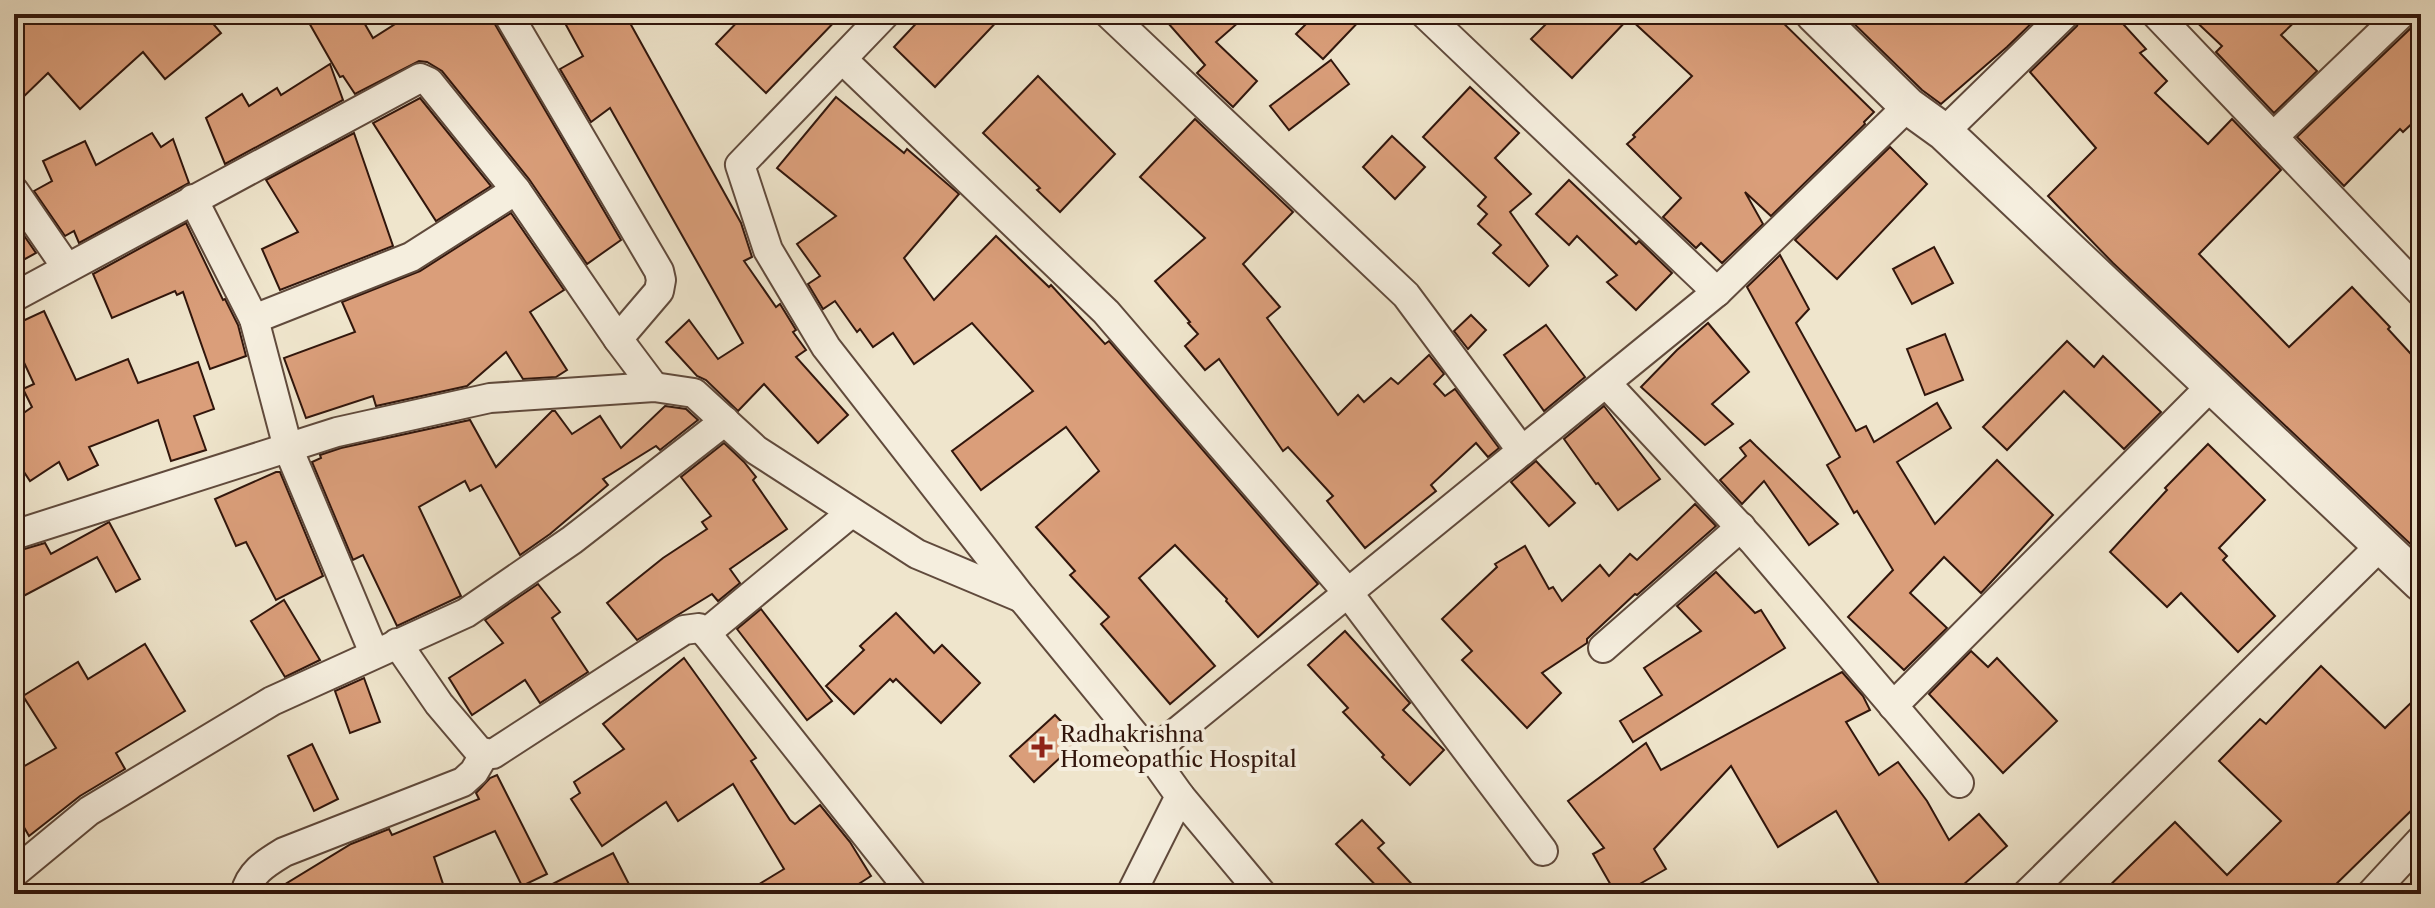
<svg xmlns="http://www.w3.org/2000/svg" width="2435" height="908" viewBox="0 0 2435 908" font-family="'Libre Caslon Text',serif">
<rect width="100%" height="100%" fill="#efe5cc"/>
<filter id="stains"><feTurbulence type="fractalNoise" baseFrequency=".0025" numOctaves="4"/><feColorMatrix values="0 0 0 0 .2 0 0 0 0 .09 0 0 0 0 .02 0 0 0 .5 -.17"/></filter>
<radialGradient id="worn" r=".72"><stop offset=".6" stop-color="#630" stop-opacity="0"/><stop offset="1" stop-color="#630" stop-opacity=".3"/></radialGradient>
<g fill="#da9e7a" stroke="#31160c" stroke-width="2">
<path d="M14,14H205L221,33L165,79L143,52L80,109L48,73L14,106Z"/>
<path d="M304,14H359L373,38L411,14H489L621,240L587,264L529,179L442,71L427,62L419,61L355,94L343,76L340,77Z"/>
<path d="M560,14H625L741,223L752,257L744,261L776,307L780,304L796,330L793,332L806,350L796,357L848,415L818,443L764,384L738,411L706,380L697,376L666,342L689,320L718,359L743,343L610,108L591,122L560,69L583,56Z"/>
<path d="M745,14H842L766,93L716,44Z"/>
<path d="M925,14H1004L935,87L894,47Z"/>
<path d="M1160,14H1248L1216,42L1257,81L1233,107L1197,73L1205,65Z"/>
<path d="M1316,14H1366L1323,59L1296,34Z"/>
<path d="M1556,14H1774L1874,112L1864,122L1865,124L1771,216L1745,192L1763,224L1722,263L1701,243L1696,248L1663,217L1681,198L1627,144L1635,137L1633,135L1692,76L1629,18L1572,78L1531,39Z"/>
<path d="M1844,14H2041L2007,47L1941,104L1922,90Z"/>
<path d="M2082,14H2114L2146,49L2140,53L2167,81L2155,93L2208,144L2232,119L2281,170L2199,254L2289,347L2352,287L2390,327L2388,329L2421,365V554L2113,263L2048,196L2096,148L2030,72L2077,26Z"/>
<path d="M2188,14H2303L2281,35L2317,71L2274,113L2216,52L2222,46Z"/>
<path d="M2421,14V115L2403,132L2400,129L2344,186L2297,137L2413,26Z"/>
<path d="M1331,60L1349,84L1289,130L1270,106Z"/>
<path d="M330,64L343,100L225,164L206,118L242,94L249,106L277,88L281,95Z"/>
<path d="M1038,76L1115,154L1060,212L1037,190L1040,188L983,133Z"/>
<path d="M1470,87L1519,133L1495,158L1531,194L1510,212L1548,266L1529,286L1493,253L1501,245L1478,224L1487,214L1478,206L1486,197L1423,137Z"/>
<path d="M836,97L904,153L907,149L959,194L904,258L934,300L996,236L1049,287L1051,285L1105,344L1109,341L1318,584L1258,637L1226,601L1227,599L1175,545L1139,578L1215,666L1170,704L1101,624L1109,617L1070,575L1075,571L1036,527L1099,471L1066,427L981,490L952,451L1033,391L972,323L914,364L893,333L873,347L860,329L857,332L835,301L823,309L808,284L820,276L797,244L836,216L777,168Z"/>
<path d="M420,98L491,186L436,221L373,123Z"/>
<path d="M1195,119L1293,212L1243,264L1280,307L1267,318L1338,415L1358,395L1364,402L1391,378L1398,384L1429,355L1444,374L1434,384L1445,396L1455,389L1499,448L1488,457L1476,443L1431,485L1436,491L1365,548L1327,501L1333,496L1288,447L1283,451L1219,359L1205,370L1185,346L1198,334L1188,323L1190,322L1155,281L1205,238L1140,177Z"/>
<path d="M152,133L161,147L173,139L189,183L79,243L74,231L65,236L34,191L52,181L43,161L85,141L96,165Z"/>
<path d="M354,133L393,246L280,290L262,249L298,232L266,180Z"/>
<path d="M1392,136L1425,167L1395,199L1363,167Z"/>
<path d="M1890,147L1927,184L1837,279L1795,240Z"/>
<path d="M1569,180L1636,244L1639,241L1672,273L1636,310L1607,282L1617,275L1577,236L1569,245L1536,214Z"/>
<path d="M511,213L564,290L530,312L567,370L556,377L523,379L506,352L467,386L376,406L373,396L306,418L284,358L355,332L342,302L420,271Z"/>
<path d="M14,221L36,253L14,265Z"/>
<path d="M186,223L223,300L225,299L238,325L246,356L210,369L183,292L177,295L175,291L112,318L93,274Z"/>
<path d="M1934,247L1953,283L1912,304L1893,269Z"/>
<path d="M1780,255L1809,309L1796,323L1856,431L1866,426L1874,442L1937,403L1951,428L1897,462L1935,524L1997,460L2053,515L1981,593L1944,557L1910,593L1947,628L1904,670L1848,617L1893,570L1857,511L1854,513L1827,465L1840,457L1747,287Z"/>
<path d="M44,311L76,380L128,359L138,383L198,362L214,409L194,416L206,450L171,461L158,420L89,447L98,465L68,480L59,462L30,481L14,457V420L32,407L23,389L34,384L14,341V325Z"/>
<path d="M1471,315L1486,330L1468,349L1454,331Z"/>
<path d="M1708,323L1749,372L1712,404L1733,424L1705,445L1641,387L1677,350Z"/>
<path d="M1546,325L1585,377L1544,411L1504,355Z"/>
<path d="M1945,334L1963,380L1925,395L1907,349Z"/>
<path d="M2067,341L2094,367L2103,356L2161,412L2124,449L2064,391L2007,450L1983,427Z"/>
<path d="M665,406L686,409L698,420L660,450L656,446L603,479L608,485L550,534L520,555L481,485L470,491L465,481L419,507L461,596L397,626L363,555L353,560L312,462L321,458L320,455L341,448L470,420L496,467L552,411H555L572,434L600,416L621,448Z"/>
<path d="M1604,406L1660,479L1618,510L1598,483L1596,484L1564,439Z"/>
<path d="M1750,440L1756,446L1838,524L1809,545L1764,481L1742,504L1720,480L1746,456L1740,448Z"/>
<path d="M724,443L744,462L756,477L753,480L787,529L730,569L740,583L718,601L712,594L637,640L607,603L663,558L707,529L702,522L711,516L681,477Z"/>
<path d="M2208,444L2265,500L2219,548L2227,556L2223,560L2275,616L2238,652L2181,593L2167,607L2110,552L2167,490L2165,488Z"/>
<path d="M1536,461L1575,503L1549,526L1511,482Z"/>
<path d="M276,472H280L323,576L276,600L246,542L236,546L215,499Z"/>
<path d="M1695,504L1716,526L1637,595L1635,594L1587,639V643L1542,673L1561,693L1527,728L1462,660L1472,651L1442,619L1497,567L1495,564L1525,546L1549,589L1553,587L1562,601L1600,565L1609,576L1630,554L1637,560Z"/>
<path d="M109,522L140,579L116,592L97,557L14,601V552L45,543L51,554Z"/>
<path d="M1716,572L1755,613L1761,610L1785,648L1633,742L1620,721L1662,695L1644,668L1701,631L1677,606Z"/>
<path d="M538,584L560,612L552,618L588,672L540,703L525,680L472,715L449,678L503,643L485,620Z"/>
<path d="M284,600L320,660L285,677L251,621Z"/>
<path d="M761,609L832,701L807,720L737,629Z"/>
<path d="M896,613L934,653L942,645L980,683L941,723L896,679L893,682L890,679L854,714L826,686L864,650L860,646Z"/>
<path d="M1345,631L1410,703L1403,710L1444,750L1410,785L1382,757L1384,755L1343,712L1348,708L1308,665Z"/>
<path d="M145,644L185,711L116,753L125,769L80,796L29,836L14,810V772L56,748L23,696L78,662L88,679Z"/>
<path d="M1971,651L1988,667L1997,658L2057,721L2003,773L1929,694Z"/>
<path d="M684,658L756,758L751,761L790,820L795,824L820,805L850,842L871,876L843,894H743L784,869L733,784L678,821L666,802L602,846L571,799L580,793L574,782L624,749L603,724Z"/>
<path d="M2321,666L2385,728L2421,693V801L2326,894H2101L2175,822L2227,875L2281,821L2219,761L2260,719L2266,724Z"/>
<path d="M1842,672L1863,696L1870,710L1846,722L1879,775L1898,762L1927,801L1949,840L1979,814L2007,846L1962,886L1948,894H1885L1836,811L1778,847L1731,766L1654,849L1666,869L1622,894H1616L1593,854L1604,848L1568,801L1646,743L1661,770Z"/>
<path d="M364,678L380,722L350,733L335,691Z"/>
<path d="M1055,715L1079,740L1034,782L1010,756Z"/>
<path d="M312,744L338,799L314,811L288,756Z"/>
<path d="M497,775L547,874L522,886L495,831L434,857L443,884L417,894H269L351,844L389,829L392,835L479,799L476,793L490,778Z"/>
<path d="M1362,820L1384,843L1378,848L1421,894H1384L1336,844Z"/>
<path d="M613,853L634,894H533Z"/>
</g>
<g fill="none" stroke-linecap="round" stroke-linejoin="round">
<g stroke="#604a3c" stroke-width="32">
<g id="minor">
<path d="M508,14L659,271L661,280L659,291L618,339"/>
<path d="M885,14L740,165L768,250L826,347L1022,598L1150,754"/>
<path d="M1109,14L1406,295L1522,451"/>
<path d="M1425,14L1717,292"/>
<path d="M2156,14L2421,292"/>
<path d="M842,59L1106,312L1349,594L1543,851"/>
<path d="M1944,132L2065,14"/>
<path d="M2273,137L2401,14"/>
<path d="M14,191L67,268"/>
<path d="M193,199L254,319L288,448L374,653"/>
<path d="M14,297L420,78L429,82L516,190L618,339L654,387"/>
<path d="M254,319L411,257L516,190"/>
<path d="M1606,383L1753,541L1959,783"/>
<path d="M14,535L337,432L490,398L654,387L694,393L756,450L917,554L1022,598"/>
<path d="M706,633L851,513"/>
<path d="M397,643L439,704L478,750L485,753L493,754L684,630L699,628L706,633L913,894"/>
<path d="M1603,648L1741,527"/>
<path d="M1893,706L2212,385"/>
<path d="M1180,796L1262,894"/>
<path d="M14,873L89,811L272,701L466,613L572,540L725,421"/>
<path d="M245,894C250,872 266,863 284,852L463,782L474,772L485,753"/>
<path d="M1131,894L1180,796L1150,754L1717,292L1908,106"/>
<path d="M2027,894L2381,545"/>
<path d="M2371,894L2421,840"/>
</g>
</g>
<g stroke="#604a3c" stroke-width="40">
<path id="tertiary" d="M1814,14L1908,106L1944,132L2421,583"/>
</g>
<use href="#minor" stroke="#f5eede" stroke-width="28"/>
<use href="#tertiary" stroke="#f5eede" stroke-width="36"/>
</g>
<path fill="#8f2418" stroke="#f5eede" stroke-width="3" d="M1038 735h8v8h8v8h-8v8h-8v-8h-8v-8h8z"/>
<g text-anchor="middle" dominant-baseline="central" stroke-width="8" stroke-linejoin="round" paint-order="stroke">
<g font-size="22" fill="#31160c" stroke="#f5eede" text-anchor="start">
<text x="1060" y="734">Radhakrishna<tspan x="1060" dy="25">Homeopathic Hospital</tspan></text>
</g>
</g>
<rect width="2435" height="908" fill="none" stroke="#efe5cc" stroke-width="48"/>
<rect x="16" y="16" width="2403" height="876" fill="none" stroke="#31160c" stroke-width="4"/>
<rect x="24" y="24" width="2387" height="860" fill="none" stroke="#31160c" stroke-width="2"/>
<rect width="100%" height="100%" filter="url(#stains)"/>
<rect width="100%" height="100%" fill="url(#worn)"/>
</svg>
